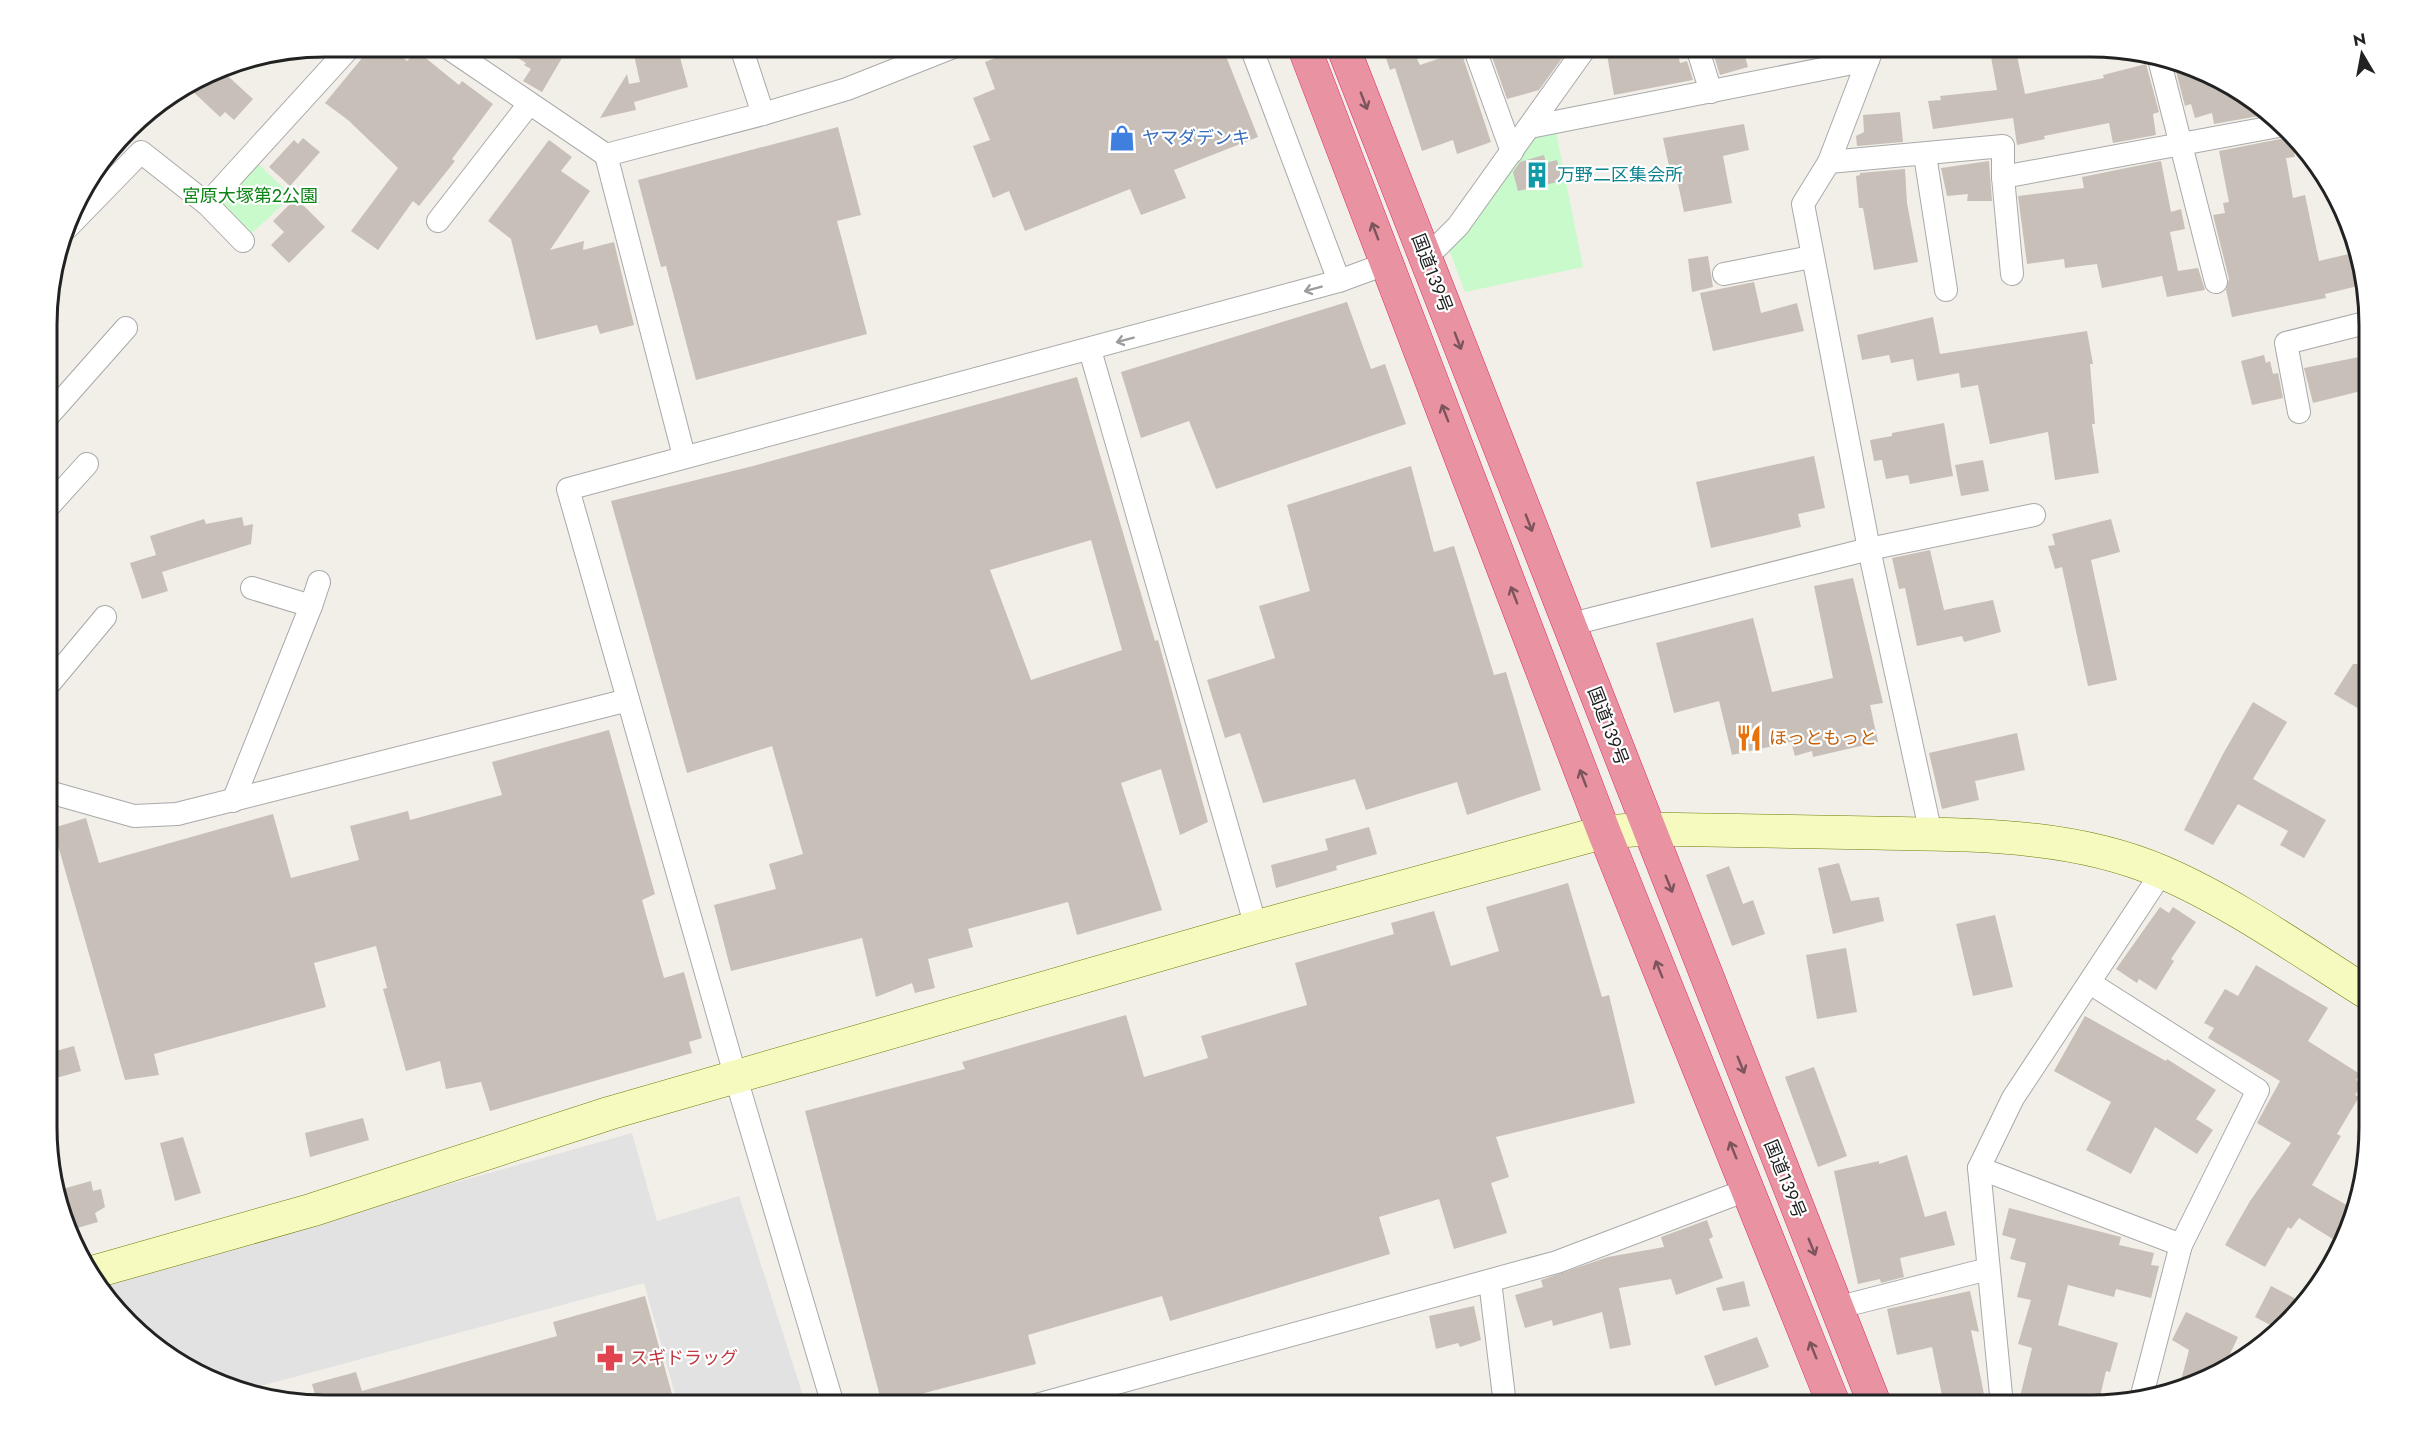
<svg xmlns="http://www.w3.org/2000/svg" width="2416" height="1452" viewBox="0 0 2416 1452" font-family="Jost,'Noto Sans JP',sans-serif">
<rect width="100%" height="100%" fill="#f2efe9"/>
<g fill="#c8facc">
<path d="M1554,122L1583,267L1465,292L1445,239L1530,127Z"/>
<path d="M250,156L292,196L243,241L207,204Z"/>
</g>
<path fill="#e2e2e2" d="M632,1133L657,1221L739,1196L806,1405H678L644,1283L242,1391L185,1368L95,1284Z"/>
<g fill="#c7bfb8" fill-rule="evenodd">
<path d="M372,46H390L407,61L417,51L459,85L462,81L493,104L452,159L455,161L419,206L413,201L378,250L351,231L398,168L348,120L325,103Z"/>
<path d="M499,46H569L542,92L523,81L531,69L524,65L526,63Z"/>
<path d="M640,46H677L688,87L634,102L636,110L600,118L627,74L629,84L640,82L634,55Z"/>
<path d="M1025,46H1222L1258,137L1174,170L1186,198L1141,215L1130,189L1025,231L1009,191L993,198L973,146L990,140L973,98L995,89L985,62Z"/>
<path d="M1382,46H1446L1417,59L1420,65L1461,51L1491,142L1457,154L1453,140L1422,151L1395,68L1390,70Z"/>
<path d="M1488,46H1567L1568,50L1539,90L1507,99Z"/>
<path d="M1620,46H1636L1638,58L1677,51L1680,63L1687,61L1693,80L1614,95L1606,49Z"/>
<path d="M1733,46H1742L1748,67L1720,75L1713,53Z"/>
<path d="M1989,46H2015L2025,94L2104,78L2103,75L2146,64L2159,112L2153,114L2156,135L2113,143L2109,123L2044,136L2045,139L2017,145L2013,118L1933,129L1928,101L1941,100L1940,96L1997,90Z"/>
<path d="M2173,60L2231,84L2270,114L2214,124L2212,113L2195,118L2191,104L2185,106Z"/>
<path d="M219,68L253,99L234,120L225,112L220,117L188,87Z"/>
<path d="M1900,112L1903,142L1857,146L1856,136L1864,132L1863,115Z"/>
<path d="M1744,124L1749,150L1723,156L1732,203L1684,212L1674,165L1669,166L1663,138Z"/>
<path d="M838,127L861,215L837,221L867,334L696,380L666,266L661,267L638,180Z"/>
<path d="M2291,137L2295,157L2286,158L2293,198L2305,195L2319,261L2353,253L2362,285L2325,294L2326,298L2232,317L2226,290L2229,279L2213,215L2225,213L2223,203L2229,202L2219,151Z"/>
<path d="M303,138L320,152L290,186L269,167L294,140L298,144Z"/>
<path d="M549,140L572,157L561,171L590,191L550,250L584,241L583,250L614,242L634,325L600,334L597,325L536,340L511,239L488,221Z"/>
<path d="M1544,155L1546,163L1557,160L1562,181L1518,191L1513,172L1520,162Z"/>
<path d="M1989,161L1992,201H1967L1968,194L1947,196L1941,168Z"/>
<path d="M2161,161L2171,212L2181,209L2185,229L2170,232L2178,271L2198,268L2205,290L2167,297L2162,276L2102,288L2097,264L2065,268L2064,259L2027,264L2018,196L2084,188L2082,177Z"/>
<path d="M1905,169L1907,203L1918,262L1874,270L1863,208H1859L1856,176L1860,175V173Z"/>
<path d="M296,198L325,227L289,263L271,245L284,232L273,221Z"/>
<path d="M1708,256L1713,287L1692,292L1688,259Z"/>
<path d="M1754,282L1761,313L1797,303L1804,331L1713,351L1700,293Z"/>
<path d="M1347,302L1371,369L1385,364L1406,424L1216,489L1189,421L1141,438L1121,372Z"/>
<path d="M1933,317L1940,354L2087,331L2093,364H2090L2095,424H2092L2099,473L2055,480L2048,432L1990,444L1978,385L1961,388L1959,373L1917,381L1913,359L1891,363L1889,355L1862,360L1857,335Z"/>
<path d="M2264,355L2266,363L2270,361L2273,374L2278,373L2283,398L2252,405L2241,361Z"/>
<path d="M2369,355V389L2313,403L2304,368Z"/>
<path d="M1077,377L1155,641L1158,640L1208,822L1180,835L1161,769L1121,783L1162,910L1077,935L1068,902L968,929L973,947L928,959L935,988L915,993L912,983L876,997L862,938L731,971L714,905L776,889L769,864L803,854L772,746L687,773L611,501L753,466ZM1091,540L1122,650L1031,680L990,570Z"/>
<path d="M1944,423L1953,476L1910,484L1908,475L1886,479L1882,460L1874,461L1870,440L1892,436V433Z"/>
<path d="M1814,456L1825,508L1798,514L1801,527L1711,548L1696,482Z"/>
<path d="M1983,460L1989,491L1961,496L1955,465Z"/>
<path d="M1411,466L1434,552L1454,546L1494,675L1506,672L1541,790L1467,815L1457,782L1366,810L1355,779L1263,803L1240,733L1225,738L1207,680L1275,658L1259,606L1310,591L1287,505Z"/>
<path d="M242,517L244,526L253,524L251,544L162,572L168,591L142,599L130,563L156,555L150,536L204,519L206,524Z"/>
<path d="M2111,519L2120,552L2091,560L2117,680L2088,686L2062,567L2055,569L2048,546L2055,545L2052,534Z"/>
<path d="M1930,550L1944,610L1993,600L2001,632L1964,642L1962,636L1917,646L1905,588L1899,589L1892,558Z"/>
<path d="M1853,578L1883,703L1870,705L1878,742L1813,757L1812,751L1795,756L1791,742L1732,755L1719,701L1674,713L1656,643L1753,618L1772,692L1833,678L1814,586Z"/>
<path d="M2353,664H2369V715L2334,694Z"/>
<path d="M2253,702L2287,722L2253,779L2326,820L2304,858L2280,845L2288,831L2238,804L2213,845L2184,830L2223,754Z"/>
<path d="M609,730L655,894L642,900L664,978L684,972L702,1038L689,1042L692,1053L490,1111L481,1082L446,1089L440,1061L406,1071L383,989L387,988L376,946L314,963L326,1007L154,1054L159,1075L125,1080L53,828L86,818L99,863L273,814L291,878L359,860L350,826L408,811L410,820L502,795L492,762Z"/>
<path d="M2017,733L2025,770L1975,781L1979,800L1942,809L1929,753Z"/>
<path d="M1369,827L1377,854L1336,866L1337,870L1276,888L1271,865L1328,850L1325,839Z"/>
<path d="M1839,863L1851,901L1879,897L1884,921L1833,934L1818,868Z"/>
<path d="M1729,866L1743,904L1753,900L1765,934L1732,946L1706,875Z"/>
<path d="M1568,883L1602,997L1609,995L1635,1103L1496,1137L1509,1177L1491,1183L1507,1233L1454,1249L1439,1199L1379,1217L1390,1254L1170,1321L1162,1296L1028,1335L1036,1364L882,1404L805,1111L965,1069L962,1062L1126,1015L1144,1077L1208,1058L1201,1036L1307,1005L1295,963L1394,934L1391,923L1434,911L1451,966L1499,951L1486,907Z"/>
<path d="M2160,907L2169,913L2173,907L2196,922L2171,959L2174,961L2156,990L2139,979L2137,983L2116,969Z"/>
<path d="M1995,915L2013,987L1973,996L1956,924Z"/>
<path d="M1846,948L1857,1012L1817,1019L1806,955Z"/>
<path d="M2256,965L2328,1008L2308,1041L2360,1074L2356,1080L2362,1084L2355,1095L2359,1097L2337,1134L2341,1136L2312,1185L2350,1207L2339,1243L2299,1218L2291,1229L2288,1227L2265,1267L2225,1245L2250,1201L2291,1143L2257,1123L2280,1081L2208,1038L2214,1028L2204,1023L2225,989L2238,996Z"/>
<path d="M2085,1016L2166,1061L2167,1059L2216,1090L2196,1119L2213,1130L2197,1154L2155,1127L2131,1174L2086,1150L2111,1102L2054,1071Z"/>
<path d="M74,1046L81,1071L49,1080V1053Z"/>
<path d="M1814,1067L1847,1156L1818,1167L1785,1077Z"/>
<path d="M363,1118L369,1140L310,1157L305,1133Z"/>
<path d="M183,1137L201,1193L175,1201L160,1143Z"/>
<path d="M1907,1155L1925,1217L1946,1211L1955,1245L1900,1258L1904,1277L1881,1283L1880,1279L1858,1284L1834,1171L1879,1161V1164Z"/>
<path d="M91,1181L93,1191L101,1189L105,1207L95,1213L98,1222L74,1229L59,1190Z"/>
<path d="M2009,1208L2121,1237L2119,1245L2154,1253L2151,1265L2159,1266L2151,1298L2116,1289L2114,1297L2068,1285L2058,1325L2118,1343L2110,1372L2106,1371L2098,1405H2018L2032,1348L2018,1344L2031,1300L2017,1297L2026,1263L2010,1259L2016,1239L2002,1235Z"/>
<path d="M1707,1220L1713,1237L1709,1239L1723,1278L1676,1295L1671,1279L1619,1288L1631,1345L1610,1349L1602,1312L1553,1326L1552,1320L1525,1328L1515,1295L1543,1287L1541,1280L1608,1257L1664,1247L1661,1237Z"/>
<path d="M1744,1281L1750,1306L1723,1311L1716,1288Z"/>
<path d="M2271,1286L2304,1303L2280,1330L2255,1317Z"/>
<path d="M1970,1291L1979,1332L1971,1330L1985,1399L1960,1405H1944L1932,1347L1897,1355L1887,1309Z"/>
<path d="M645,1296L675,1405H318L312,1384L356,1372L362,1391L557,1336L553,1322Z"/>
<path d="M1474,1306L1481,1340L1460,1347L1458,1343L1436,1349L1429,1316Z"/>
<path d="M2186,1312L2238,1337L2222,1371L2180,1384L2189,1350L2172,1340Z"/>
<path d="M1757,1337L1769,1367L1715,1386L1704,1356Z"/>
</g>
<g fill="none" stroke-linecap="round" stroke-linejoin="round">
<g stroke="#a9a9a9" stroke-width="24">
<g id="street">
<path d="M447,47L606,155L763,114L847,89L953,47"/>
<path d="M741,47L763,114"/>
<path d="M1251,47L1339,281"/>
<path d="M1474,47L1512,152"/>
<path d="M1697,47L1711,92"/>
<path d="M1873,47L1829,162L1803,204L1869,549L1931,834"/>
<path d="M2158,55L2216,282"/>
<path d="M1530,127L1868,60"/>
<path d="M606,155L684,456"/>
<path d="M1925,155L1946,290"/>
<path d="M1829,162L2003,146V177L2012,274"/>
<path d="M2003,177L2284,125"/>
<path d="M207,204L350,47"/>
<path d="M438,221L529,104"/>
<path d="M67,228L141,152L207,204L243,241"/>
<path d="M1426,258L1458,226L1586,47"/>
<path d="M1724,274L1811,257"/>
<path d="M1090,350L1256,927"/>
<path d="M2299,412L2286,343L2369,322"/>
<path d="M49,415L126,328"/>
<path d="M49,506L87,464"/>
<path d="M311,606L319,582"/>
<path d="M1568,625L1869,549L2034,515"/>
<path d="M49,684L105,617"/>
<path d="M49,792L134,816L177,814L628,700"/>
<path d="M233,801L311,606L252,588"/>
<path d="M2090,983L2258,1090L2181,1245L2142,1395"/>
<path d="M1979,1168L2181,1245"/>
<path d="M1490,1281L1505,1405"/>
<path d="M1836,1308L1988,1269"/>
<path d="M833,1405L736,1078L568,489L1339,281L1388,263"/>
<path d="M1036,1405L1557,1262L1749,1189"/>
<path d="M2002,1405L1979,1168L2013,1098L2162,872"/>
</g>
</g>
<g stroke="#707d05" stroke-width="34">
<path id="secondary" d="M90,1273L312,1210L610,1113L1256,927L1604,832L1648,829C1723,831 1799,832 1875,833C1971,835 2071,833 2162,872C2232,902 2304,953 2369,994"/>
</g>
<g stroke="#dc2a67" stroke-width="34">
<g id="highway">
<path d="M1304,47L1604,832L1834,1405"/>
<path d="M1343,47L1875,1405"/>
</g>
</g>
<use href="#street" stroke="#fff" stroke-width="22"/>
<use href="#secondary" stroke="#f7fabf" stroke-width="33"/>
<use href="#highway" stroke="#e892a2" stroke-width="33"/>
</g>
<defs><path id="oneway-shaft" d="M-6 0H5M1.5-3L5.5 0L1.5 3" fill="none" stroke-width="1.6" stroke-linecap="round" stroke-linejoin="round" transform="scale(1.5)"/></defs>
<g stroke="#7b545c">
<use href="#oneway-shaft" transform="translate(1364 101) rotate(69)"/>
<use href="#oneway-shaft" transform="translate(1375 231) rotate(-111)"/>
<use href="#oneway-shaft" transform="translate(1458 341) rotate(69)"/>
<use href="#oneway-shaft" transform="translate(1445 413) rotate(-111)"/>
<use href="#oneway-shaft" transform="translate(1529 523) rotate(69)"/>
<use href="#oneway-shaft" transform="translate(1514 595) rotate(-111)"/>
<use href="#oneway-shaft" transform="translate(1583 778) rotate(-111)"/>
<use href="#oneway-shaft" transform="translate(1669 884) rotate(68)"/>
<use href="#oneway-shaft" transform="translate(1659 969) rotate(-112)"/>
<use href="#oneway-shaft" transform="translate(1741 1065) rotate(68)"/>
<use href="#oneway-shaft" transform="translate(1733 1150) rotate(-112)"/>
<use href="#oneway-shaft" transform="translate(1812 1247) rotate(68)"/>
<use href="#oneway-shaft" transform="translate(1813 1350) rotate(-112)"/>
</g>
<g stroke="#9c9c9c">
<use href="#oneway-shaft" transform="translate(1313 289) rotate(165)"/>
<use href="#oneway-shaft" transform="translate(1125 340) rotate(165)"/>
</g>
<defs>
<g id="shop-bare" transform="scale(2.07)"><path d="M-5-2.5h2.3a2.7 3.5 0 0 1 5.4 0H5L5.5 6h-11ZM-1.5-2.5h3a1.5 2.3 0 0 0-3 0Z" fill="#3f7fe0" stroke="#fff" stroke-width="2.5" paint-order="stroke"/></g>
<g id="building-bare" transform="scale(2.07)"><path d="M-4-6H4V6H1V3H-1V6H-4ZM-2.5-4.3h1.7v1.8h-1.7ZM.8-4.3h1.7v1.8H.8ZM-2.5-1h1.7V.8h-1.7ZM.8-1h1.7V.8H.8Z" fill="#0f9aa8" stroke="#fff" stroke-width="2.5" paint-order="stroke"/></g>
<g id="restaurant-bare" transform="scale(2.07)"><path d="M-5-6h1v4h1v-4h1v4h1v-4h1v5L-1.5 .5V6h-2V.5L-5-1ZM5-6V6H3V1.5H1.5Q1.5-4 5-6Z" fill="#e8710a" stroke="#fff" stroke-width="2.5" paint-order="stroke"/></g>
<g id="pharmacy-bare" transform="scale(2.07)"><path d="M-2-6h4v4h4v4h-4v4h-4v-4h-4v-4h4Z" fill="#e0444e" stroke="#fff" stroke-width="2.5" paint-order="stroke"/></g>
</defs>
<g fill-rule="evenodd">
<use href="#shop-bare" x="1122" y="138"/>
<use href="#building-bare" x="1537" y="175"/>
<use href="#restaurant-bare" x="1749" y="738"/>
<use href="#pharmacy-bare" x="610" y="1358"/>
</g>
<g text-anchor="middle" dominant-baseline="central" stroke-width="4.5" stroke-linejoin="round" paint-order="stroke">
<g font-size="18" fill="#366cbe" stroke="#fff" text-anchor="start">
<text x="1142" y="138">ヤマダデンキ</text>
</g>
<g font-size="18" fill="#0d838f" stroke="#fff" text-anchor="start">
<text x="1557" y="175">万野二区集会所</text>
</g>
<g font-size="18" fill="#0c8416" stroke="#fff">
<text x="250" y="196">宮原大塚第2公園</text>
</g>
<g font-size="18" fill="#222" stroke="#fff">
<text transform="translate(1432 273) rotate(69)">国道139号</text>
<text transform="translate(1608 726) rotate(69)">国道139号</text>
<text transform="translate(1785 1179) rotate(68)">国道139号</text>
</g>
<g font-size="18" fill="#c56008" stroke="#fff" text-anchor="start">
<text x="1769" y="738">ほっともっと</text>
</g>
<g font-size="18" fill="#be3a42" stroke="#fff" text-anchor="start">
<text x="630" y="1358">スギドラッグ</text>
</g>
</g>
<path d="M0 0H2416V1452H0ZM325 57H2091A268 268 0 0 1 2359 325V1127A268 268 0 0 1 2091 1395H325A268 268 0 0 1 57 1127V325A268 268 0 0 1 325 57Z" fill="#fff" fill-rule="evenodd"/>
<path fill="none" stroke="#222" stroke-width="3" d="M325 57H2091A268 268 0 0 1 2359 325V1127A268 268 0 0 1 2091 1395H325A268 268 0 0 1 57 1127V325A268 268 0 0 1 325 57Z"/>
<g transform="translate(2362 54) rotate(350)" stroke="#ffffff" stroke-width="4.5" paint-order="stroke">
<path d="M0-4.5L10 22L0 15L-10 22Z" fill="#222222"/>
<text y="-9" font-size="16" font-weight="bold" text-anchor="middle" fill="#222222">N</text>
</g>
</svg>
